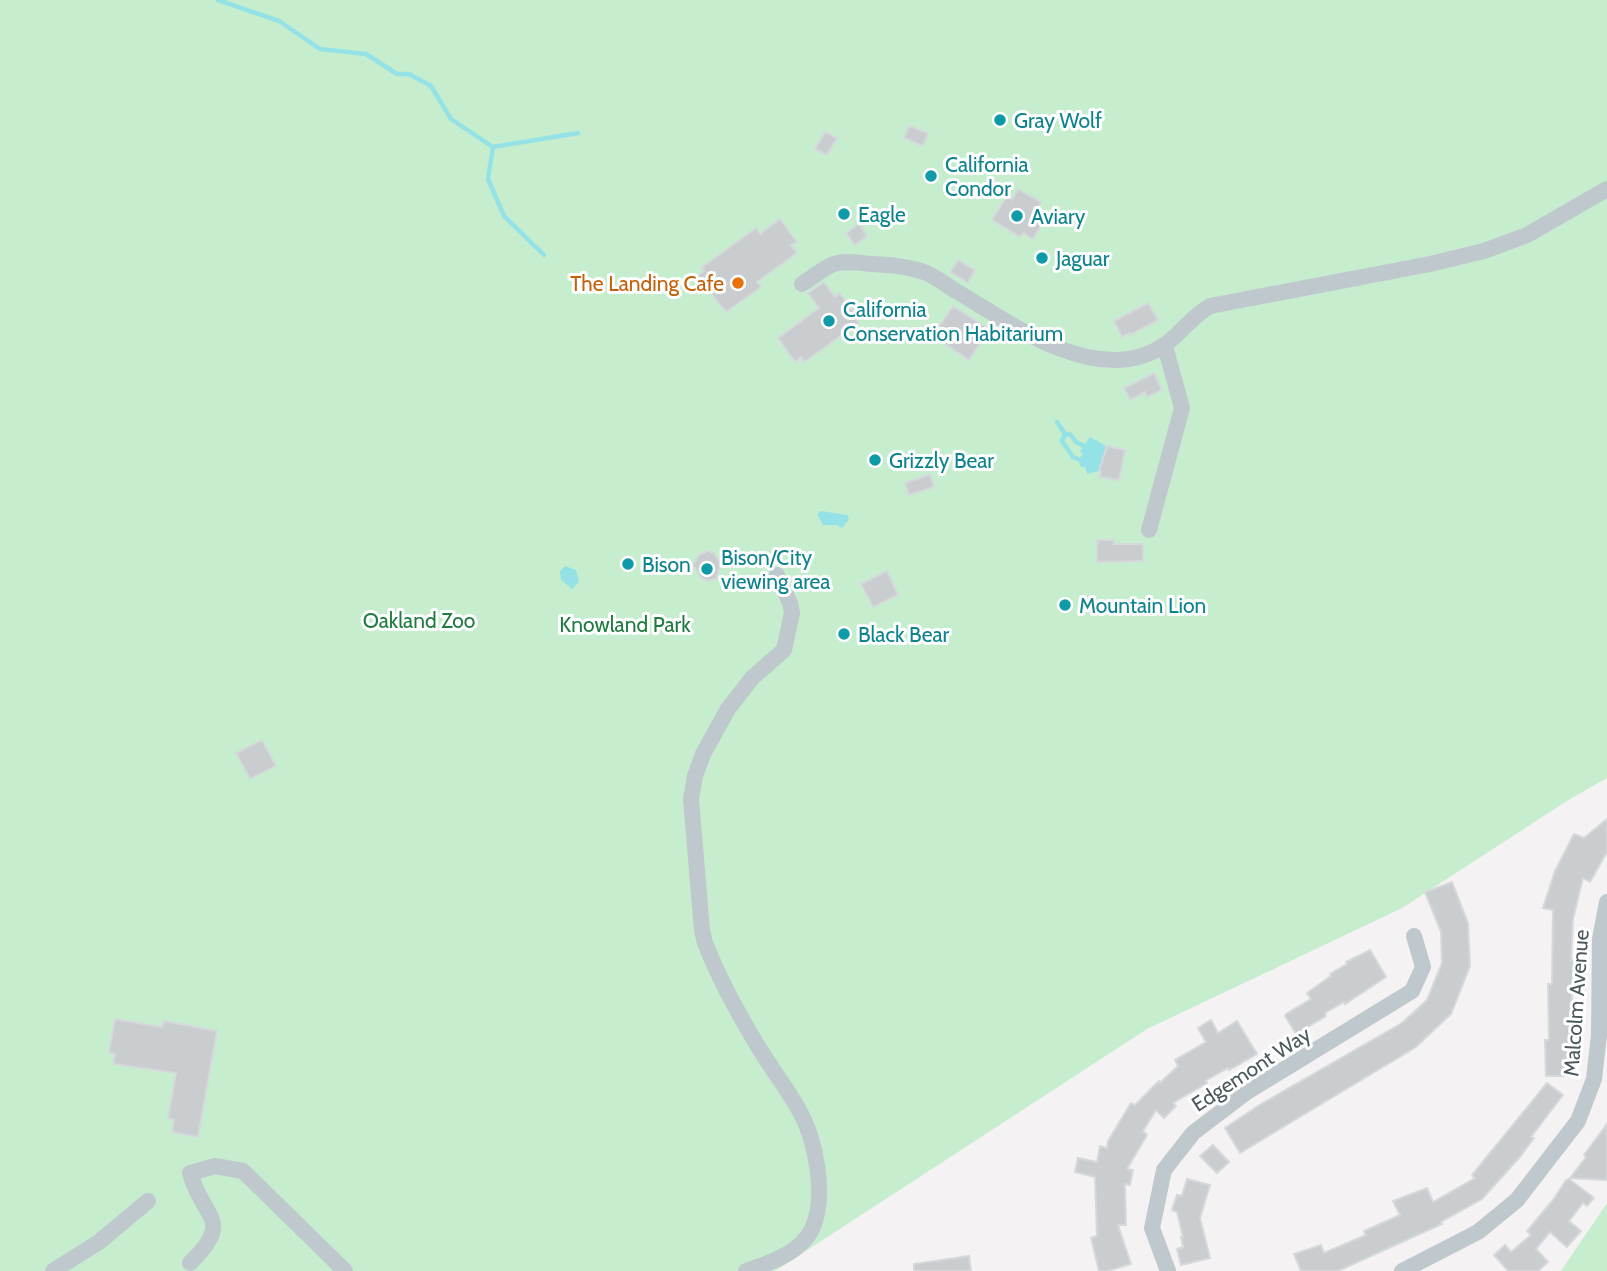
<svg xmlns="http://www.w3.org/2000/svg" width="1607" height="1271" viewBox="0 0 1607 1271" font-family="Cabin,sans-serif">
<rect width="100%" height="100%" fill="#f4f2f2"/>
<g fill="#c5edce">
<path d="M0,0H1607V778L1570,799L1402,908L1147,1029L775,1271H0Z"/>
<path d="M1607,1203V1271H1561Z"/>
</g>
<g fill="#95e2e6">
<path d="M1090,437L1106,446L1099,471L1087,474L1085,467H1081L1078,459L1083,455L1080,451Z"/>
<path d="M821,511L847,515L849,519L842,528L837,525H823L817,514Z"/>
<path d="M565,566L576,570L579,582L572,589L561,580L560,571Z"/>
</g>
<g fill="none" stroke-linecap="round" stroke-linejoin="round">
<g stroke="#95e2e6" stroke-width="4.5">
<path d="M218,0L279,21L320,49L366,54L397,74H409L431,86L451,119L493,147L488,179L504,216L544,255"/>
<path d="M493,147L578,133"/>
<path d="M1057,422L1065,434L1071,435L1076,442L1084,446"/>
<path d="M1065,434L1062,441L1073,457L1078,459"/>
</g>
</g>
<g fill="#c9cdd0" stroke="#d6d9dc" stroke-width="2">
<path d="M909,126L928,133L923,146L904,138Z"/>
<path d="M825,132L837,138L827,155L815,149Z"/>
<path d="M1018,189L1041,202L1035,213L1045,219L1033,239L1023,233L1020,237L992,220L1007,196L1012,200Z"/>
<path d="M780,219L797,242L791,245L797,253L757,282L761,287L726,312L697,276L704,271L701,268L756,228L760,234Z"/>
<path d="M859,224L867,236L855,245L846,233Z"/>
<path d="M958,260L975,270L968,283L950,272Z"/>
<path d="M824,282L835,297L840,293L857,317L856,319L859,323L804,362L801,357L795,362L778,338L819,308L808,293Z"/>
<path d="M1148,303L1158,320L1130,335L1129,333L1122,337L1114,321Z"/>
<path d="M953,306L989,329L969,360L933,336Z"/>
<path d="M1154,373L1162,390L1147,397L1145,392L1130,400L1124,388Z"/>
<path d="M1107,446L1125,450L1119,480L1100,477L1101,472L1099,471Z"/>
<path d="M930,474L934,487L909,495L905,483Z"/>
<path d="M1097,540H1114V544H1143V561L1097,562Z"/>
<path d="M708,551L714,553L719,561L720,566L716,579L709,581L702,579L693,565L700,554Z"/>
<path d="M887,571L898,595L873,607L861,584Z"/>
<path d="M262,740L276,766L250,779L236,753Z"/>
<path d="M1607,819V852L1590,882L1583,878L1573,919L1571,960H1574V972L1572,984V1036H1569L1570,1076H1546L1545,1040H1549L1548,984H1552L1553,910L1543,908L1555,871L1574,834L1584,838Z"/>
<path d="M1452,882L1468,923L1470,966L1451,1014L1416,1047L1240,1153L1225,1128L1261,1104L1402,1023L1427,1000L1442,963L1441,932L1425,892Z"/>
<path d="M1370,950L1386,977L1345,1004L1344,1002L1325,1013L1326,1016L1296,1034L1285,1016L1286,1014L1311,999L1307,993L1331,976L1330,974L1347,964L1346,962Z"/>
<path d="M115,1019L162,1027L164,1021L217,1031L198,1137L172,1132L174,1120L168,1118L176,1073L113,1064L115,1054L109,1053Z"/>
<path d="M1211,1020L1218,1033L1237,1021L1257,1054L1229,1070L1228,1068L1205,1081L1207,1083L1173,1103L1176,1106L1164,1118L1156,1110L1143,1131L1147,1135L1127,1169L1133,1170L1130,1185L1125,1184L1126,1225H1118L1131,1264L1108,1271H1099L1091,1238L1097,1236L1095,1177L1075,1172L1078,1158L1097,1162L1100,1146L1107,1148L1108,1141L1131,1103L1135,1105L1159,1081L1160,1083L1178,1066L1175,1060L1206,1042L1198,1028Z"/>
<path d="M1547,1083L1563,1095L1531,1137L1534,1138L1519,1158L1482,1199L1441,1222L1442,1224L1338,1271H1301L1294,1254L1321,1245L1324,1253L1366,1235L1364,1231L1400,1215L1393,1201L1427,1188L1433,1202L1475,1178L1472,1175Z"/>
<path d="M1607,1124V1180L1570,1178L1586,1157L1584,1155Z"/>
<path d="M1213,1145L1229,1162L1217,1173L1200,1156Z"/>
<path d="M1187,1179L1210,1185L1200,1218L1210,1258L1181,1265L1177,1249L1183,1247L1181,1237H1183L1177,1212L1172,1210L1177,1195L1182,1196Z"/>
<path d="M1569,1179L1594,1198L1587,1206L1583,1203L1569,1221L1581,1231L1567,1247L1550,1232L1536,1249L1548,1262L1538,1271H1508L1494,1255L1505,1245L1511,1252L1531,1235L1527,1231L1553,1200L1566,1180Z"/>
<path d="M969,1256L971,1271H914V1264Z"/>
</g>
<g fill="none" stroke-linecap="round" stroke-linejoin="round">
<g stroke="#bfc8cd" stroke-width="16">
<path d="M802,284C812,278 823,268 834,264C846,260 859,263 871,264C888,265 907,266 924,272C935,276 946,285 956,291C1009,322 1078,375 1142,356C1176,345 1182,323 1210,306L1430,264L1484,251L1527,235L1607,189"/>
<path d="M1149,530L1182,408L1165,346"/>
<path d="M190,1263C235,1219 203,1220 190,1173L215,1166L243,1171L345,1271"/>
<path d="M53,1271L99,1242L148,1201"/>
<path d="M746,1271C770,1263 800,1253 812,1229C827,1197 816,1140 799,1110C785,1085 767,1063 753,1038C735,1008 718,976 705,943L702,930L691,799L695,776L703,754L728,709L752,678L784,650L792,613L790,603L777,575"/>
<path d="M1168,1271L1152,1228L1164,1170L1193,1133L1247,1092L1412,991L1423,967L1414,936"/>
<path d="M1402,1271L1478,1232L1517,1200L1578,1121L1594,1079L1599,1035L1600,939L1607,902"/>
</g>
</g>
<g fill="#0f9aa8" stroke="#fff" stroke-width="2.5">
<circle cx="1000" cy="120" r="7"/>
<circle cx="931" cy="176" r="7"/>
<circle cx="844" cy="214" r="7"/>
<circle cx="1017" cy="216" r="7"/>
<circle cx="1042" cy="258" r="7"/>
<circle cx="829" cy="321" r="7"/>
<circle cx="875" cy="460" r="7"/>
<circle cx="628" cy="564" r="7"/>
<circle cx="707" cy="569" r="7"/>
<circle cx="1065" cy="605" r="7"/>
<circle cx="844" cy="634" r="7"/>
</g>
<circle fill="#e8710a" stroke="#fff" stroke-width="2.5" cx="738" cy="283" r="7"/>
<g text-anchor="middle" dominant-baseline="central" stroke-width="6" stroke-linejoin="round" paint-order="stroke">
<g font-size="21" fill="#0d838f" stroke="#fff" text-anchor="start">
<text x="1014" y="120">Gray Wolf</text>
<text x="945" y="164">California<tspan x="945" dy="24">Condor</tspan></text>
<text x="858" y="214">Eagle</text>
<text x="1031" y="216">Aviary</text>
<text x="1056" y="258">Jaguar</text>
<text x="843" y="309">California<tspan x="843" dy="24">Conservation Habitarium</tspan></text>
<text x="889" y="460">Grizzly Bear</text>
<text x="721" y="557">Bison/City<tspan x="721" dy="24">viewing area</tspan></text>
<text x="642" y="564">Bison</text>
<text x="1079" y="605">Mountain Lion</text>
<text x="858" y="634">Black Bear</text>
</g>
<g font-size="21" fill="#c56008" stroke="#fff" text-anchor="end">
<text x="724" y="283">The Landing Cafe</text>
</g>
<g font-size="21" fill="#1f7b3f" stroke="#fff">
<text x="419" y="620">Oakland Zoo</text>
<text x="625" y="624">Knowland Park</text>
</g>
<g font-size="21" fill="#4b585e" stroke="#fff">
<text transform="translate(1576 1003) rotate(-86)">Malcolm Avenue</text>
<text transform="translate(1251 1069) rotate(-33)">Edgemont Way</text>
</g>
</g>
</svg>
